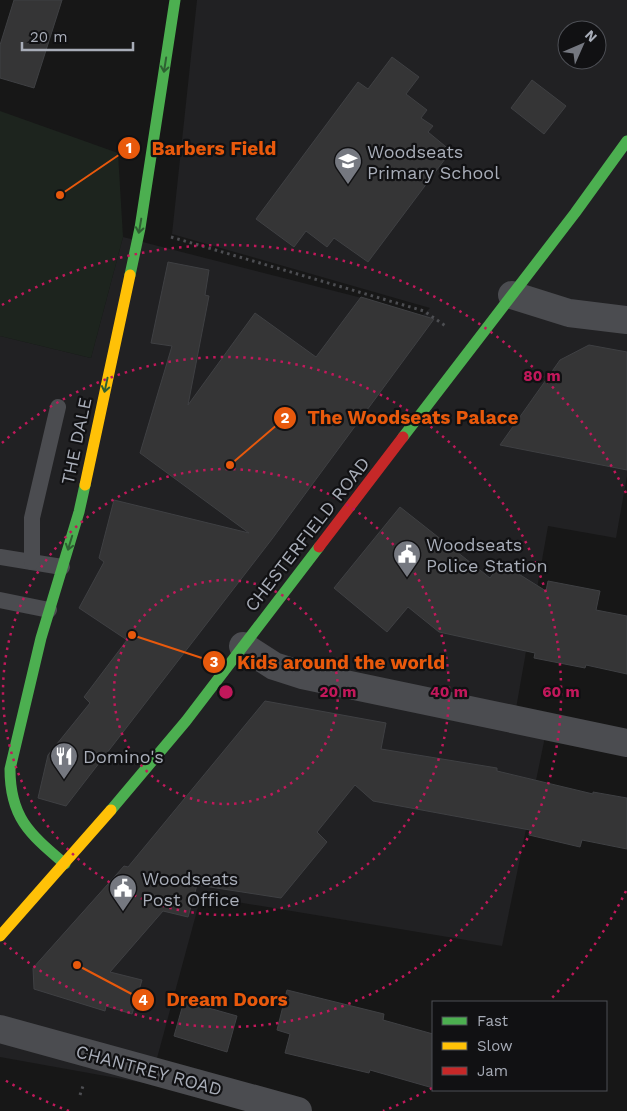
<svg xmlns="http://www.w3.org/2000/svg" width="627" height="1111" viewBox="0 0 627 1111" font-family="'Work Sans',sans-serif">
<rect width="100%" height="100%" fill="#171717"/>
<path fill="#212123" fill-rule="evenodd" d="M197,0H627V476L616,538L548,526L514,720L547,727L502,946L201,896L150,1084L0,1057V336L91,358L123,237L362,298L422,316L430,308L172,234ZM567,30H597V60H567Z"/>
<path fill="#1d241e" d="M0,111L118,153L123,237L91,358L0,336Z"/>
<g fill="#353536" stroke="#3f4043">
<path d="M14,0H62L34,88L0,78V45Z"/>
<path d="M392,57L419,77L406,94L427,110L421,118L433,126L428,132L451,151L368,262L334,238L327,247L306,231L294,247L256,219L358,82L368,89Z"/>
<path d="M532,80L566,106L544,134L511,108Z"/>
<path d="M168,262L209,270L205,295L209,296L188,405L255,313L316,357L361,297L434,319L272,539L66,806L38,798L48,755L90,703L84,697L127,640L79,608L104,562L99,558L114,500L249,533L140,453L172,346L151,343Z"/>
<path d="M589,345L627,352V470L500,445L560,360Z"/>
<path d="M400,507L490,578L501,563L546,591L548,581L600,591L596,610L627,616V674L586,665L585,668L534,658L535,653L439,632L408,607L387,632L334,588Z"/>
<path d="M265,701L386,723L381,749L497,768V771L593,794V792L627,798V849L582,840L580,847L529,835L530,830L373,801L355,785L317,832L327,842L281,898L197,885L188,917L163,911L110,972L142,980L132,1014L106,1006L105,1011L34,989L33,968L124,866L128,867Z"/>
<path d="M287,990L384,1014L383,1020L433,1034V1088L370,1070L369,1073L285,1053L290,1034L277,1030Z"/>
<path d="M184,1001L237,1016L227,1052L174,1036Z"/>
</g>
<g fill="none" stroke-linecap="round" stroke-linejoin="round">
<g stroke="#4d4e52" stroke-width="3" stroke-dasharray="2.5 4" stroke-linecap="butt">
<path d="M171,237L424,311L447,327"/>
<path d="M80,1095L83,1086"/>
</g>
<g stroke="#4b4c50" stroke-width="16">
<path d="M0,557L62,567"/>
<path d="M32,562V518L58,407"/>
<path d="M0,600L49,610"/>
</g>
<g stroke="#4b4c50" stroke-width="28">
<path d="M512,295L569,313L627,320"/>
<path d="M243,646L274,666L302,675L627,743"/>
<path d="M0,1029L298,1111"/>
</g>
<g stroke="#4caf50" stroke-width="11">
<path d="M130,275L140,228L175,0"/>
<path d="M403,437L575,213L627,141"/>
<path d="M111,810L186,721L319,547"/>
<path d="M65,864C30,834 10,818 10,769L41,638L79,512L85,485"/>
</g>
<g stroke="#ffc107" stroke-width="11">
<path d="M85,485L130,275"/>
<path d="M0,936L111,810"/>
</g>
<path stroke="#c62828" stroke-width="11" d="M319,547L403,437"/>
</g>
<defs><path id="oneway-shaft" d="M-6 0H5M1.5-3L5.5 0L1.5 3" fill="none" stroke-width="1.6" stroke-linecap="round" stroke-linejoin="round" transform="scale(1.25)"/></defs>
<g stroke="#2e6032">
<use href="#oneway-shaft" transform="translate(165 65) rotate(99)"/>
<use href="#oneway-shaft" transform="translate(140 226) rotate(100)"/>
<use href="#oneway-shaft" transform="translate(106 385) rotate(102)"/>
<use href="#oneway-shaft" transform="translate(70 543) rotate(107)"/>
</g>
<g fill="none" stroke="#c2185b" stroke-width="2.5" stroke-dasharray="2.5 5">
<circle cx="226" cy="692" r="112"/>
<circle cx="226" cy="692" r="223"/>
<path d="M2 443A335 335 0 1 1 2 941"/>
<path d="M626 891A447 447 0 0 1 550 1000M432 1088A447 447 0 0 1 383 1111M69 1111A447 447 0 0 1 3 1079M2 305A447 447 0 0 1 626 493"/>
</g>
<defs>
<g id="school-pin" transform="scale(1.4375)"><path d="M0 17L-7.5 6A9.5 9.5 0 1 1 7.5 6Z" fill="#757880" stroke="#111113"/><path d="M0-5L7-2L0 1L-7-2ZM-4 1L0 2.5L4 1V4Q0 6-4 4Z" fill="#fff"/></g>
<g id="civic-pin" transform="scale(1.4375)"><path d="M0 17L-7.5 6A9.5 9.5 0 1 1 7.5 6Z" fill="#757880" stroke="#111113"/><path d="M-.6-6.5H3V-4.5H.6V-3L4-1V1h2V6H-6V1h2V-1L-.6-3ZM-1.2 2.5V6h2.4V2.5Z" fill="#fff"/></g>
<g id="restaurant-pin" transform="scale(1.4375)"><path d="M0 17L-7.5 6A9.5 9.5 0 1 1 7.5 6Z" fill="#757880" stroke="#111113"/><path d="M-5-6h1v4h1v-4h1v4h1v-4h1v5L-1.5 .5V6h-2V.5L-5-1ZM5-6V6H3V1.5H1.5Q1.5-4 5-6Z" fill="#fff"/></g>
</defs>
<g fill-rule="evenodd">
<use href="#school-pin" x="348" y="161"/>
<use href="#civic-pin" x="407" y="554"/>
<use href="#restaurant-pin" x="64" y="756"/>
<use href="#civic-pin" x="123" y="888"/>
</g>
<g text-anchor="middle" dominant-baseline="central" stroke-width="4.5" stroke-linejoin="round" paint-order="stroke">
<g font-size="18" fill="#a8adb8" stroke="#111113" text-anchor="start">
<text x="367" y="151">Woodseats<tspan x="367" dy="21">Primary School</tspan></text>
<text x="426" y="544">Woodseats<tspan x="426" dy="21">Police Station</tspan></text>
<text x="83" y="756">Domino's</text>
<text x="142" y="878">Woodseats<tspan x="142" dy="21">Post Office</tspan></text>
</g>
<g font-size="18" fill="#a8adb8" stroke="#111113">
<text transform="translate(76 441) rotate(-78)">THE DALE</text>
<text transform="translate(307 534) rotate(-52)">CHESTERFIELD ROAD</text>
<text transform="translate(149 1070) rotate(15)">CHANTREY ROAD</text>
</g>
</g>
<circle cx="226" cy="692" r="8" fill="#c2185b" stroke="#111113" stroke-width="2.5"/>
<g font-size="15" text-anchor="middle" font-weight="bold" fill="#c2185b" stroke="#111113" stroke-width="4.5" stroke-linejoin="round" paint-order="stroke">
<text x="542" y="381">80 m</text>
<text x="338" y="697">20 m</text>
<text x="449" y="697">40 m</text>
<text x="561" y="697">60 m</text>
</g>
<path fill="none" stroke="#e8590c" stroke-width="2" d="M60 195L129 148M230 465L285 418M132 635L214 662M77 965L143 1000"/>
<g fill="#e8590c" stroke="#111113" stroke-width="2">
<circle cx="60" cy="195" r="5"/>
<circle cx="230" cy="465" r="5"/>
<circle cx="132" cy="635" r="5"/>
<circle cx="77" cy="965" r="5"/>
<circle cx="129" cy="148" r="12"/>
<circle cx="285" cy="418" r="12"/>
<circle cx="214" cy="662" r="12"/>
<circle cx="143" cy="1000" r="12"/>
</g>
<g font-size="15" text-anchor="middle" font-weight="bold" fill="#fff">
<text x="129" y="153">1</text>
<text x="285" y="423">2</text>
<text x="214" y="667">3</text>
<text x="143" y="1005">4</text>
</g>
<g font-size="19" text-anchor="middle" font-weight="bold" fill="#e8590c" stroke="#111113" stroke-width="4.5" stroke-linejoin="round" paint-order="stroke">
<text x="214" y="155">Barbers Field</text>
<text x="413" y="424">The Woodseats Palace</text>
<text x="341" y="669">Kids around the world</text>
<text x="227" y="1006">Dream Doors</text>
</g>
<rect x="432" y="1001" width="175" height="90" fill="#111113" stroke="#4d4f55"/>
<rect x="442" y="1017" width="25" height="8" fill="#4caf50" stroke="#4d4f55"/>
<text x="477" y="1026" font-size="15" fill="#a8adb8">Fast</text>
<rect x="442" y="1042" width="25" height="8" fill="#ffc107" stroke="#4d4f55"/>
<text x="477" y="1051" font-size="15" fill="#a8adb8">Slow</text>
<rect x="442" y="1067" width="25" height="8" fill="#c62828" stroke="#4d4f55"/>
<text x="477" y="1076" font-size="15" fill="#a8adb8">Jam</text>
<g transform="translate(582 45) rotate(45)"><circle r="24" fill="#111113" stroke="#4d4f55"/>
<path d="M0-4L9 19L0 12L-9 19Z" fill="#757880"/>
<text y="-8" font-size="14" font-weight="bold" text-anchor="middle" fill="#a8adb8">N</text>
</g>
<path d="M22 42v8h111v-8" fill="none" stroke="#a8adb8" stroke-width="2.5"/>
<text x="30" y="42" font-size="15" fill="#a8adb8" stroke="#111113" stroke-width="4" paint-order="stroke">20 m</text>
</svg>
